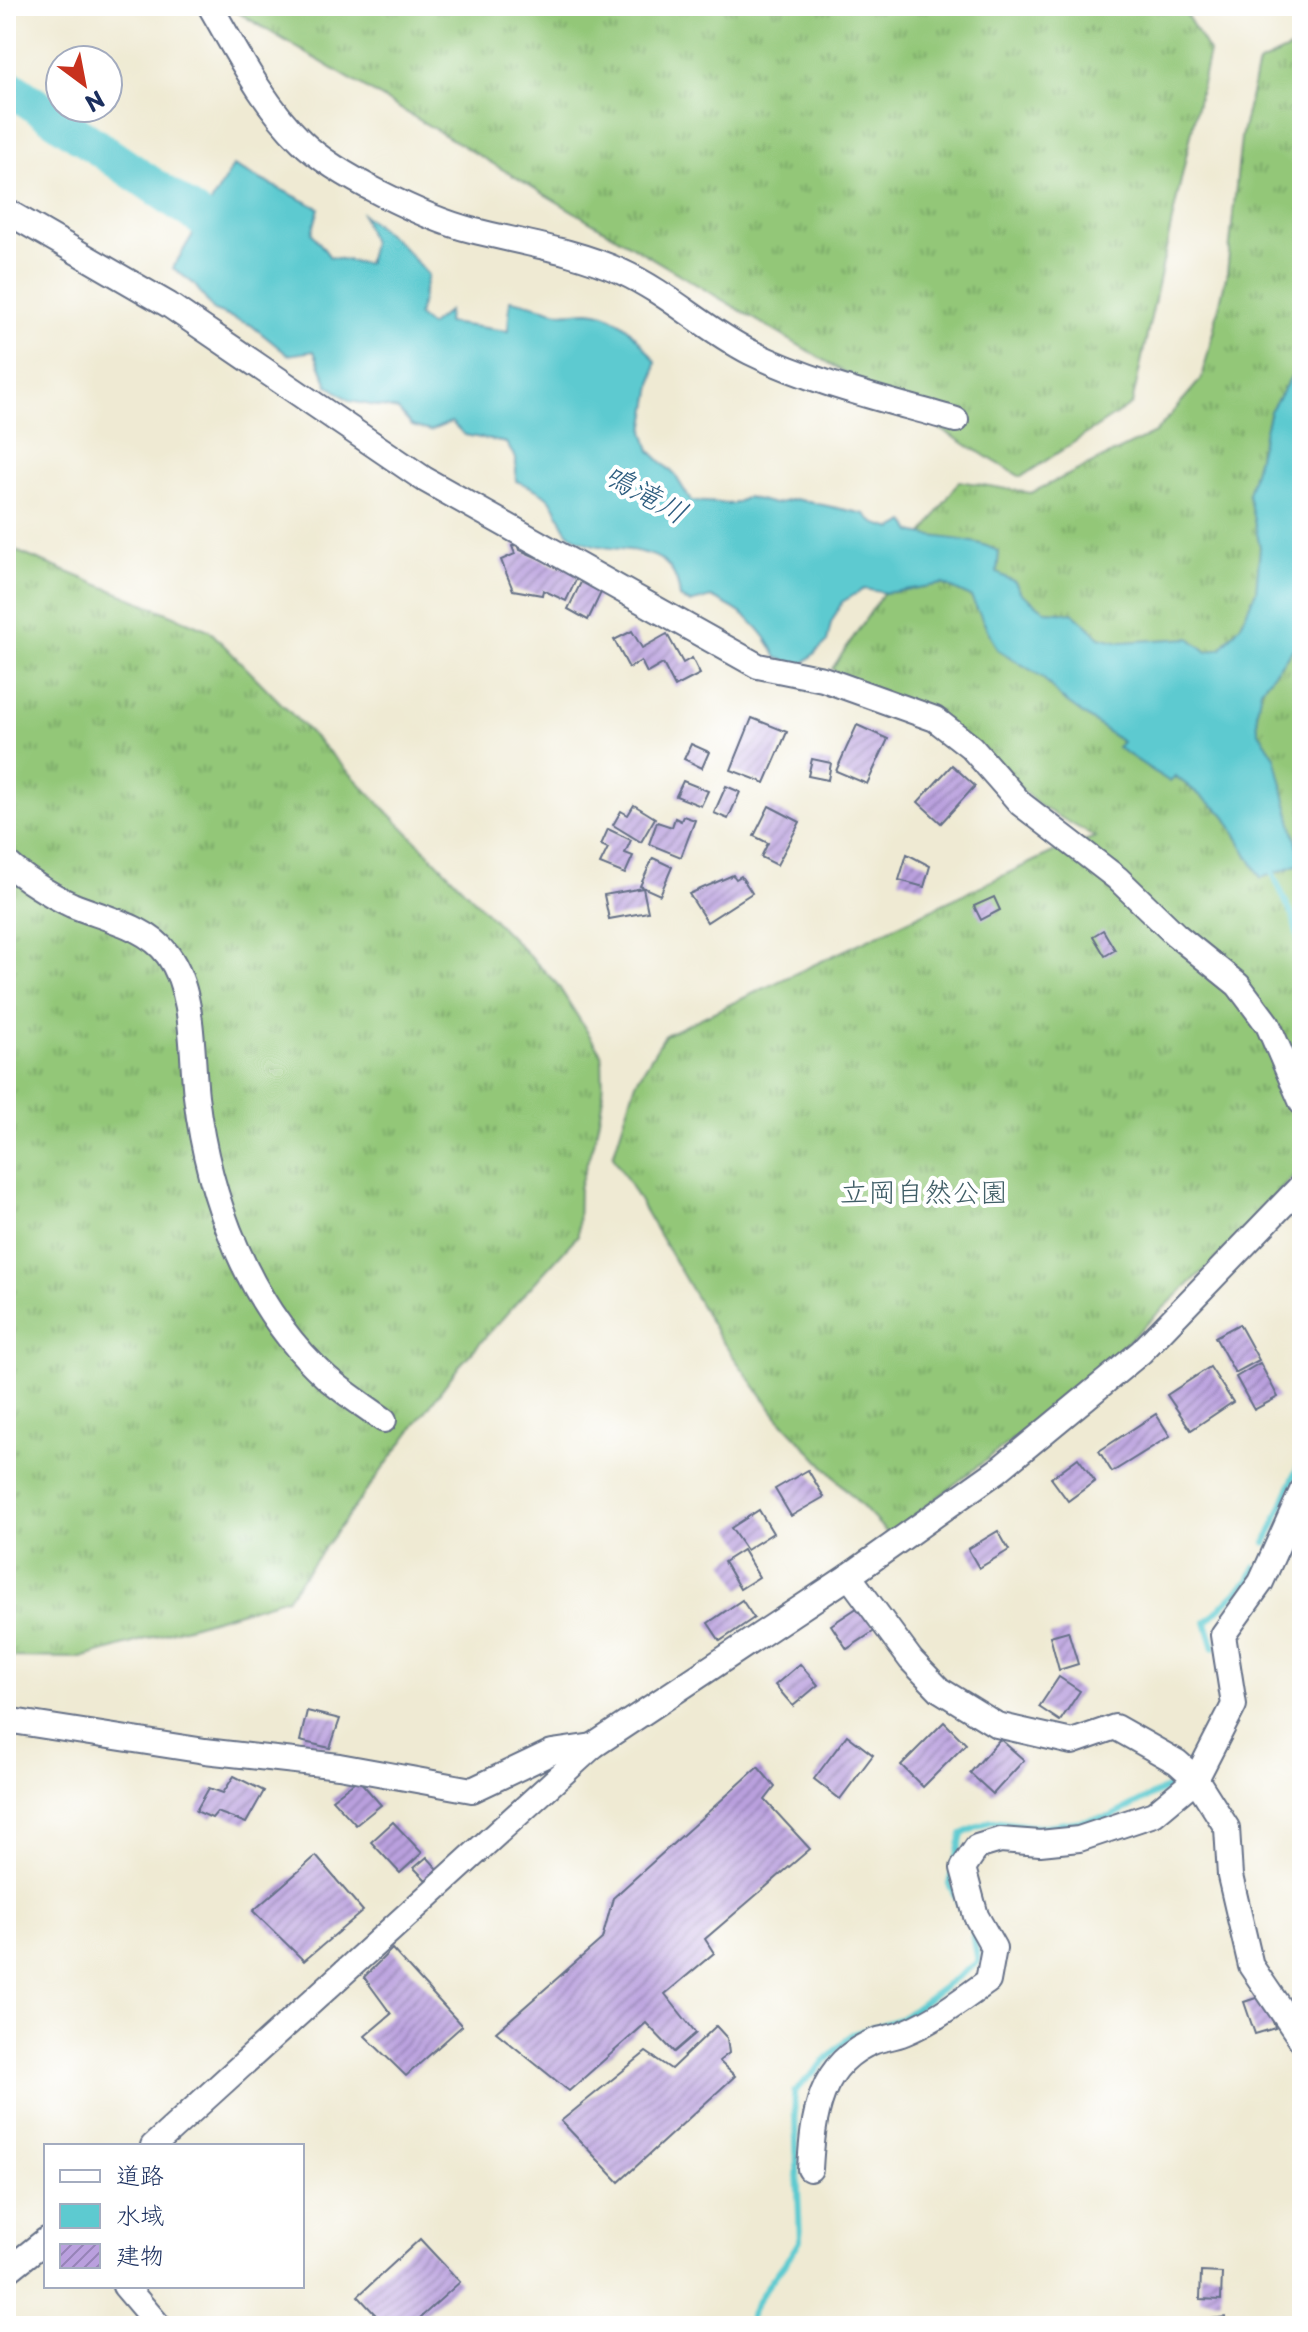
<svg xmlns="http://www.w3.org/2000/svg" width="1308" height="2332" viewBox="0 0 1308 2332" font-family="'Playpen Sans','Klee One',sans-serif">
<defs>
<pattern id="grass-tufts" width="24" height="20" patternUnits="userSpaceOnUse" patternTransform="scale(2)"><rect width="24" height="20" fill="#93c778"/><path d="M3 7l-1-3M5 7V3M7 7l1-3M15 17l-1-3M17 17v-4M19 17l1-3" fill="none" stroke="#77a266"/></pattern>
<pattern id="building-hatch" width="6" height="6" patternUnits="userSpaceOnUse" patternTransform="scale(2)"><rect width="6" height="6" fill="#baa0de"/><path d="M-1 1l2-2M0 6l6-6M5 7l2-2" fill="none" stroke="#9683b7"/></pattern>
</defs>
<rect width="100%" height="100%" fill="#fff"/>
<filter id="ink" filterUnits="userSpaceOnUse"><feTurbulence type="fractalNoise" baseFrequency=".0125" numOctaves="2"/><feDisplacementMap in="SourceGraphic" scale="16" xChannelSelector="R" yChannelSelector="G"/><feConvolveMatrix kernelMatrix="1 2 1 2 8 2 1 2 1" color-interpolation-filters="sRGB"/></filter>
<filter id="wash" filterUnits="userSpaceOnUse"><feTurbulence type="fractalNoise" baseFrequency=".006" numOctaves="4" result="noise"/><feDisplacementMap in="SourceGraphic" scale="32" xChannelSelector="R" yChannelSelector="G"/><feGaussianBlur stdDeviation="1.8" result="paint"/><feColorMatrix in="noise" values="0 0 0 0 0 0 0 0 0 0 0 0 0 0 0 0 0 1.4 0 .05"/><feComposite in="paint" operator="in"/></filter>
<g filter="url(#wash)">
<rect width="100%" height="100%" fill="#efead3"/>
<g fill="url(#grass-tufts)" stroke="#577b6b" stroke-width="2">
<path d="M227,6H1181L1209,52L1132,404L1021,477Z"/>
<path d="M1302,43V1167L1218,1257L1074,1392L889,1535L777,1416L719,1337L613,1156L636,1082L665,1035L1051,853L1095,837L1040,806L1006,775L832,669L959,481L1031,493L1155,433L1202,378L1227,273L1241,138L1258,64Z"/>
<path d="M6,530L16,551L209,630L557,984L602,1055L603,1097L596,1134L579,1188L578,1235L460,1365L287,1598L81,1658L6,1657Z"/>
</g>
<path fill="#5dcad0" stroke="#3c7c97" stroke-width="2" d="M233,166L319,208L312,233L330,257L367,264L372,243L362,214L402,246L428,275L418,316L430,326L448,311L447,323L508,331L510,300C527,302 541,308 558,312C568,314 579,311 589,311C620,312 639,340 656,362L644,431L650,451L675,475L691,501L733,504L747,497L774,504L795,499L865,514L874,523L893,529L906,522L912,532C942,540 974,537 999,552L997,573L1015,582L1021,593L1046,611L1073,613L1100,637L1120,642L1190,638L1207,652L1221,648L1241,624L1256,591L1260,547L1248,494L1270,411L1299,364L1302,347V638L1261,689L1257,711L1258,730L1275,757L1302,863L1261,878L1224,814L1175,776L1170,782L1117,747L1122,742L1062,699L1042,677L997,649L971,597L943,584L886,593L864,589L842,602L831,623L827,642L802,665L777,658C763,626 742,611 711,597L690,603L680,598C674,530 608,563 570,534C564,529 561,519 558,513C550,493 534,488 516,481V459L506,443L465,435L451,422L430,431L412,426L398,410L350,401L328,385L314,351L288,355L251,325L214,311L194,284L173,268Z"/>
<g fill="none" stroke-linecap="round" stroke-linejoin="round">
<g stroke="#5dcad0" stroke-width="6">
<path d="M1270,867L1293,918L1302,954"/>
<path d="M1266,1543L1302,1457"/>
<path d="M1214,1648L1206,1622L1249,1580L1255,1567"/>
<path d="M965,1916L949,1884L962,1834L991,1821L1038,1827L1110,1817L1176,1783"/>
<path d="M747,2326C761,2285 781,2274 800,2240L794,2092L852,2034L902,2018L978,1962L973,1934"/>
</g>
<path stroke="#5dcad0" stroke-width="36" d="M6,85L243,247"/>
</g>
<g id="blocks">
<g fill="url(#building-hatch)">
<path d="M518,544L520,550L558,567L585,561L566,601L543,590L542,595L513,590L501,560L515,554L512,546Z"/>
<path d="M585,574L605,584L588,620L568,609Z"/>
<path d="M632,631L642,648L667,634L683,663L692,658L700,674L675,687L663,664L647,673L641,661L629,668L614,640Z"/>
<path d="M752,718L787,732L765,783L731,770Z"/>
<path d="M857,725L888,739L867,784L836,771Z"/>
<path d="M691,744L709,752L702,768L684,759Z"/>
<path d="M812,759L831,763L828,780L808,776Z"/>
<path d="M952,765L975,786L941,823L918,802Z"/>
<path d="M683,781L708,791L701,806L676,796Z"/>
<path d="M726,786L740,792L728,819L714,813Z"/>
<path d="M634,805L655,818L641,842L613,825L621,811L628,815Z"/>
<path d="M769,806L800,822L777,865L761,857L768,843L754,836Z"/>
<path d="M683,816L695,820L681,857L649,844L657,822L672,827L675,818L681,821Z"/>
<path d="M608,829L631,840L625,853L633,856L625,874L600,864L608,848L601,845Z"/>
<path d="M907,854L930,866L924,887L899,880Z"/>
<path d="M653,858L672,867L660,895L640,886Z"/>
<path d="M733,875L736,879L741,876L752,893L707,922L689,894Z"/>
<path d="M643,888L648,912L609,919L604,895Z"/>
<path d="M994,897L1000,910L981,920L974,906Z"/>
<path d="M1103,930L1115,950L1105,956L1093,936Z"/>
<path d="M1239,1324L1259,1360L1235,1373L1215,1337Z"/>
<path d="M1260,1363L1278,1397L1254,1410L1236,1377Z"/>
<path d="M1210,1367L1233,1402L1191,1430L1167,1395Z"/>
<path d="M1156,1414L1170,1436L1112,1472L1099,1451Z"/>
<path d="M1078,1458L1095,1481L1068,1501L1051,1478Z"/>
<path d="M808,1470L824,1497L791,1516L775,1489Z"/>
<path d="M759,1510L773,1533L746,1550L731,1528Z"/>
<path d="M998,1531L1009,1550L979,1568L968,1549Z"/>
<path d="M743,1550L759,1577L740,1589L724,1562Z"/>
<path d="M742,1600L754,1618L720,1641L708,1623Z"/>
<path d="M860,1606L876,1630L847,1649L831,1625Z"/>
<path d="M1068,1631L1078,1664L1059,1670L1050,1636Z"/>
<path d="M800,1664L818,1685L793,1706L775,1685Z"/>
<path d="M1059,1677L1080,1691L1060,1721L1039,1707Z"/>
<path d="M307,1711L340,1719L330,1748L300,1741Z"/>
<path d="M944,1722L966,1744L923,1787L901,1765Z"/>
<path d="M847,1735L873,1755L840,1799L814,1779Z"/>
<path d="M1000,1739L1024,1760L993,1794L970,1773Z"/>
<path d="M758,1767L775,1787L765,1800L810,1849L705,1939L714,1953L665,1994L696,2033L674,2052L646,2023L569,2091L496,2032L602,1939L613,1898Z"/>
<path d="M234,1776L264,1791L246,1823L217,1812L212,1818L196,1811L209,1788L223,1793Z"/>
<path d="M358,1779L381,1805L356,1825L332,1799Z"/>
<path d="M393,1822L422,1853L400,1873L371,1842Z"/>
<path d="M316,1856L363,1911L304,1961L253,1911Z"/>
<path d="M427,1857L438,1869L426,1880L414,1868Z"/>
<path d="M392,1949L462,2026L406,2076L365,2036L391,2014L364,1977Z"/>
<path d="M1265,1995L1275,2028L1255,2034L1244,2002Z"/>
<path d="M716,2026L727,2038L729,2053L719,2061L735,2076L619,2182L561,2121L646,2052L671,2069Z"/>
<path d="M420,2239L460,2282L411,2326H386L358,2296Z"/>
<path d="M1201,2272L1222,2273L1221,2300L1200,2299Z"/>
<path d="M1225,2317L1227,2326H1204L1203,2320Z"/>
</g>
</g>
</g>
<g filter="url(#ink)">
<use href="#blocks" fill-opacity="0" stroke="#657087" stroke-width="2"/>
<g fill="none" stroke-linecap="round" stroke-linejoin="round">
<g stroke="#657087" stroke-width="28">
<g id="minor">
<path d="M210,6C237,52 262,103 301,141C335,175 425,218 471,230C523,243 573,250 622,272C668,293 705,329 750,352C815,384 887,400 956,420"/>
<path d="M6,211L169,305L424,479L758,666L823,679L935,719L971,747L1021,804L1117,878L1176,935L1238,985L1268,1025L1302,1103"/>
<path d="M6,862C23,878 50,895 72,905C103,918 147,926 168,955C195,992 191,1052 196,1096C208,1197 248,1307 326,1377C344,1393 365,1406 384,1420"/>
<path d="M849,1576L911,1660L940,1690L997,1725L1072,1742L1115,1727L1177,1762L1196,1779L1234,1705L1223,1635L1261,1582L1302,1491"/>
<path d="M6,1720L205,1751L339,1766L472,1790L552,1752L593,1746"/>
<path d="M153,2146L593,1746L849,1576L997,1471L1141,1352L1302,1185"/>
<path d="M810,2169C813,2117 819,2062 875,2041C884,2038 895,2037 904,2033C934,2021 962,2000 988,1981L994,1948L976,1916L963,1868L977,1847L1000,1840L1040,1843L1079,1839L1154,1814L1196,1779L1227,1828L1230,1876L1251,1966L1302,2041"/>
<path d="M6,2272L46,2240"/>
<path d="M125,2286L159,2326"/>
</g>
</g>
<use href="#minor" stroke="#fff" stroke-width="24"/>
</g>
</g>
<g text-anchor="middle" dominant-baseline="central" stroke-width="8" stroke-linejoin="round" paint-order="stroke">
<g font-size="28" fill="#3f5d66" stroke="#fff">
<text x="924" y="1190">立岡自然公園</text>
</g>
<g font-size="30" font-style="italic" fill="#2f5e80" stroke="#fff">
<text transform="translate(647 492) rotate(29)">鳴滝川</text>
</g>
</g>
<rect width="1308" height="2332" fill="none" stroke="#fff" stroke-width="32"/>
<rect x="44" y="2144" width="260" height="144" fill="#ffffff" stroke="#a4acbf" stroke-width="2"/>
<rect x="60" y="2170" width="40" height="12" fill="#ffffff" stroke="#a4acbf" stroke-width="2"/>
<text x="116" y="2184" font-size="24" fill="#1b2f5e">道路</text>
<rect x="60" y="2204" width="40" height="24" fill="#5dcad0" stroke="#a4acbf" stroke-width="2"/>
<text x="116" y="2224" font-size="24" fill="#1b2f5e">水域</text>
<rect x="60" y="2244" width="40" height="24" fill="url(#building-hatch)" stroke="#a4acbf" stroke-width="2"/>
<text x="116" y="2264" font-size="24" fill="#1b2f5e">建物</text>
<g transform="translate(84 84) rotate(148)"><circle r="38" fill="#ffffff" stroke="#a4acbf" stroke-width="2"/>
<path d="M0-6L14 30L0 20L-14 30Z" fill="#c8321e"/>
<text y="-12" font-size="22" font-weight="bold" text-anchor="middle" fill="#1b2f5e">N</text>
</g>
</svg>
